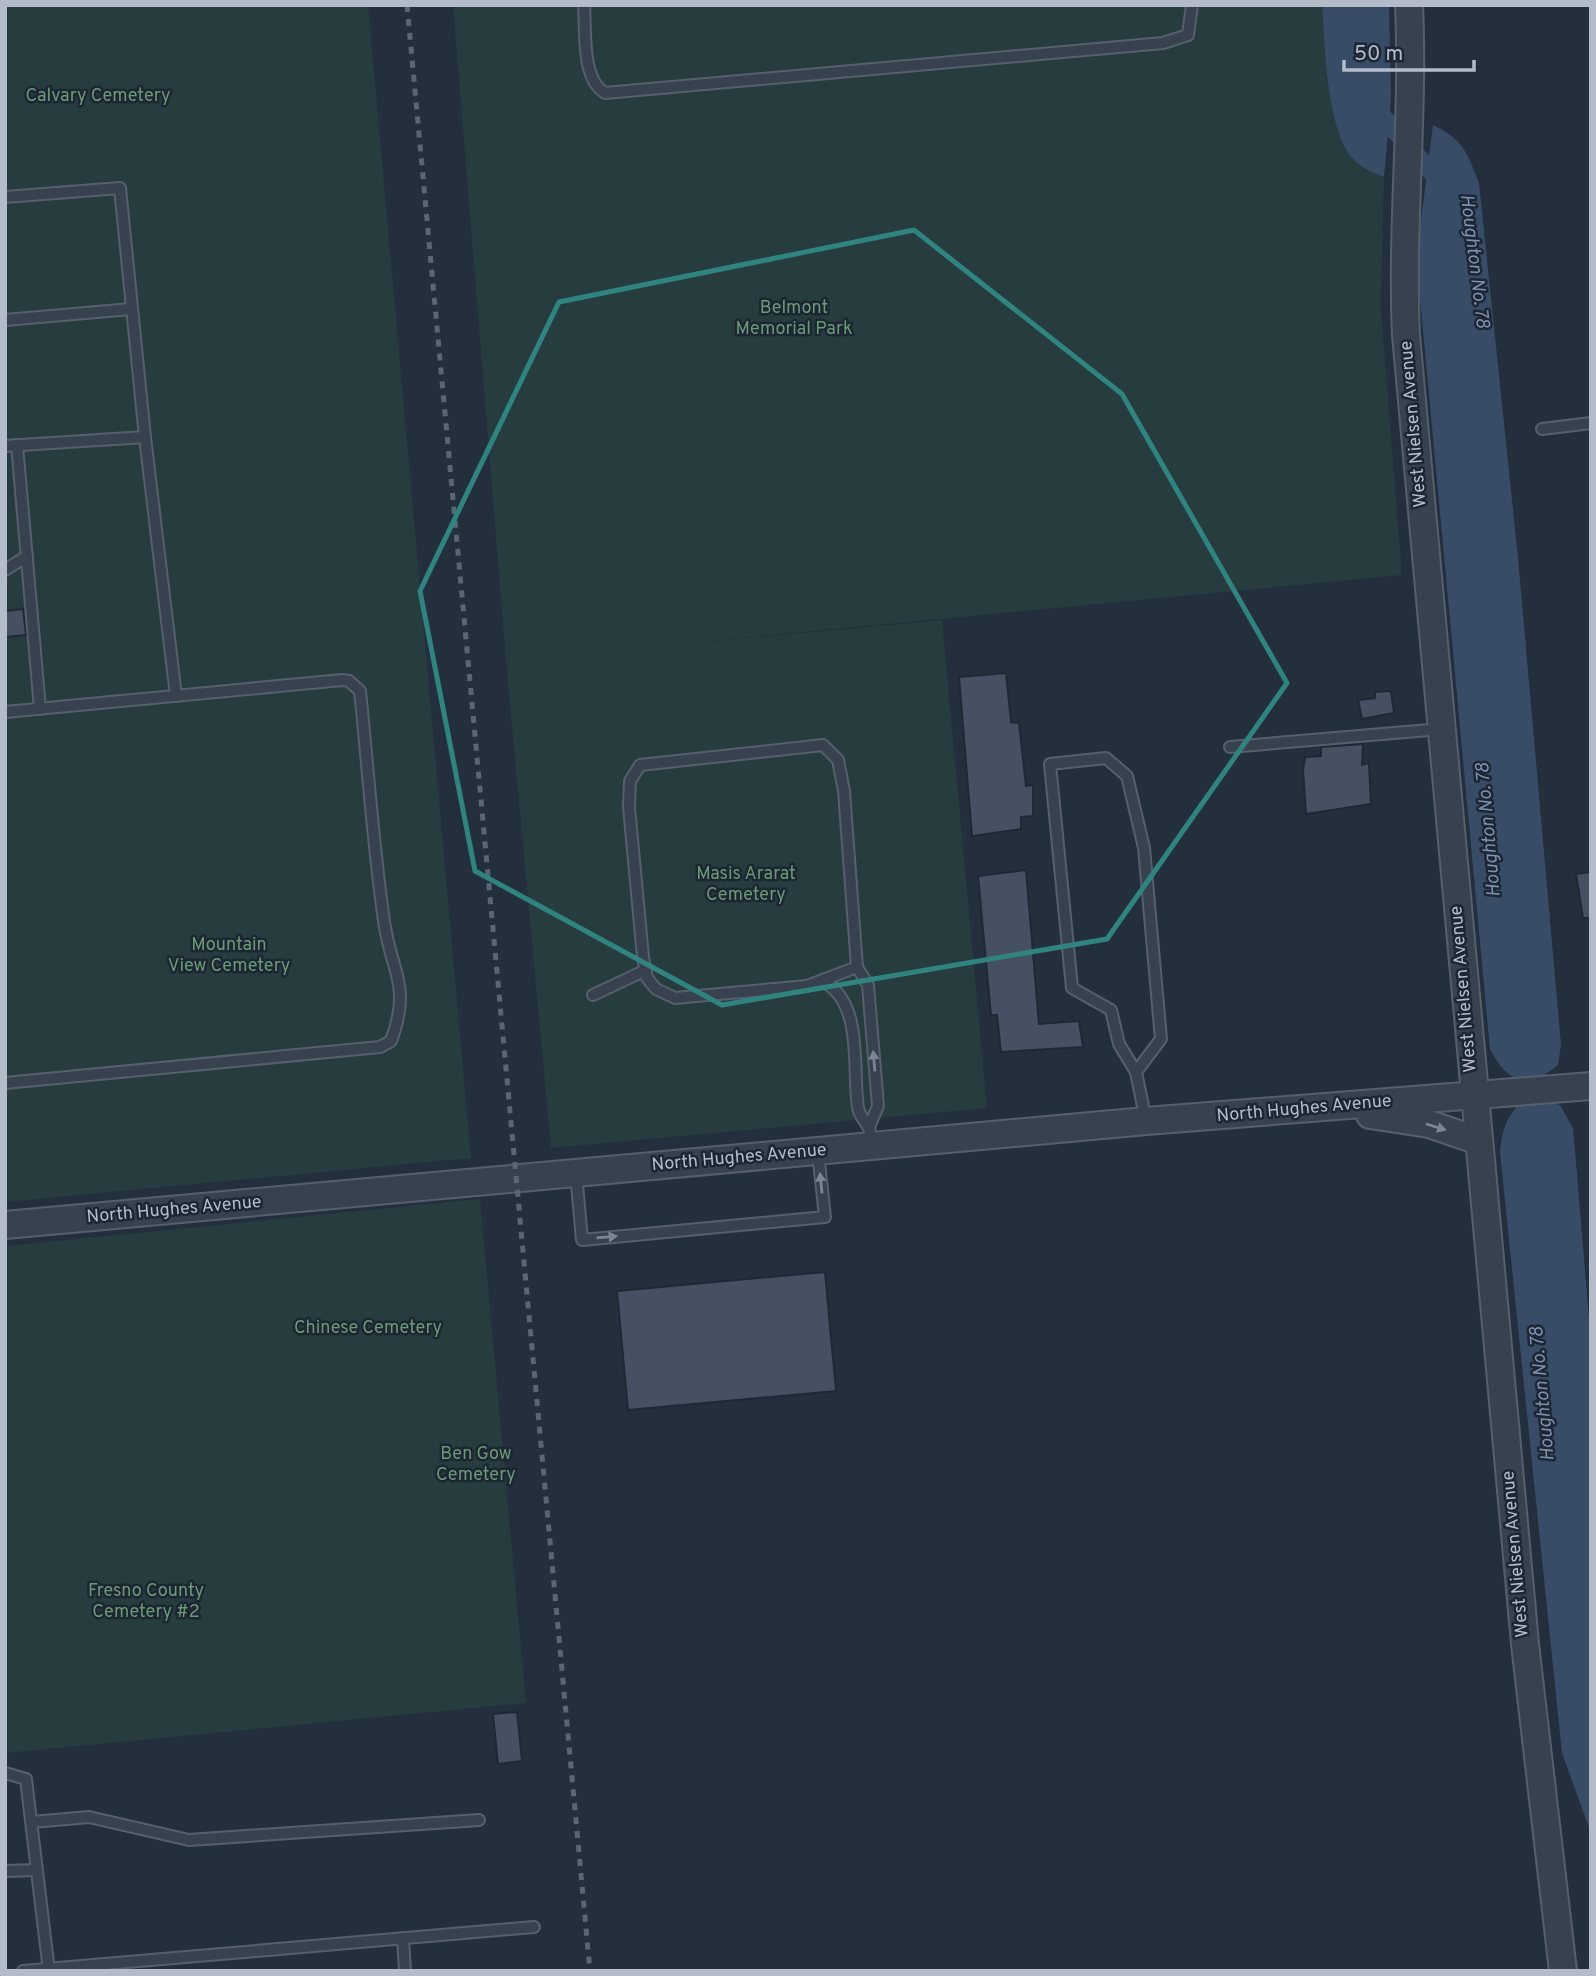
<svg xmlns="http://www.w3.org/2000/svg" width="1596" height="1976" viewBox="0 0 1596 1976" font-family="Overpass,sans-serif">
<rect width="100%" height="100%" fill="#242f3e"/>
<g fill="#263c3f">
<path d="M5,5H368L471,1158L5,1202Z"/>
<path d="M453,5H1322C1325,45 1326,127 1352,158C1361,168 1372,172 1384,177L1381,310L1402,575L668,645L942,620L987,1108L551,1148L506,661Z"/>
<path d="M480,1199L526,1703L5,1753V1246Z"/>
</g>
<g fill="#394c67">
<path d="M1322,5H1389L1391,98L1384,177C1372,172 1361,168 1352,158C1326,127 1325,45 1322,5Z"/>
<path d="M1433,125C1464,140 1467,153 1479,183L1518,558L1561,1045L1558,1065C1528,1090 1507,1083 1490,1049L1419,287V237Z"/>
<path d="M1543,1100L1560,1105L1573,1128L1591,1342V1833L1562,1753L1500,1152C1502,1130 1506,1117 1522,1101Z"/>
</g>
<g fill="none" stroke-linecap="round" stroke-linejoin="round">
<path stroke="#394c67" stroke-width="18" d="M1375,108L1442,184"/>
</g>
<g fill="#455162" stroke="#1f2835" stroke-width="2">
<path d="M23,609L26,635L5,637V611Z"/>
<path d="M1006,673L1011,722L1019,723L1026,786L1033,785V816L1021,817V829L972,836L959,677Z"/>
<path d="M1391,691L1394,713L1362,719L1358,700L1375,698V692Z"/>
<path d="M1363,744L1362,765L1369,763L1371,804L1306,814L1303,770L1305,757L1321,756V747Z"/>
<path d="M1026,870L1039,1024L1079,1021L1083,1047L1001,1052L997,1015H991L978,876Z"/>
<path d="M1591,872V918H1583L1576,874Z"/>
<path d="M825,1272L836,1391L628,1410L617,1291Z"/>
<path d="M517,1712L522,1761L498,1764L493,1714Z"/>
</g>
<g fill="none" stroke-linecap="round" stroke-linejoin="round">
<g stroke="#565f6c" stroke-width="14">
<g id="service">
<path d="M584,5C586,30 581,79 605,93L1163,43L1188,35L1192,5"/>
<path d="M5,197L120,188L145,437L176,696"/>
<path d="M5,320L131,309"/>
<path d="M1542,429L1591,423"/>
<path d="M17,445L40,709"/>
<path d="M5,446L145,437"/>
<path d="M5,570L27,556"/>
<path d="M5,712L342,680L349,681L360,691C368,767 373,845 384,921C391,973 412,984 391,1041L380,1047L5,1083"/>
<path d="M1230,747L1441,729"/>
<path d="M857,967L807,986L675,998L656,989L647,978L643,957L629,807L630,781L640,765L823,745L838,760L844,791L857,967L868,985L878,1106L869,1127"/>
<path d="M824,982C864,1004 852,1068 858,1108C860,1118 868,1123 870,1132"/>
<path d="M593,995L646,970"/>
<path d="M1136,1072L1161,1039L1144,848L1127,776L1106,758L1050,764L1072,988L1111,1010L1119,1044L1136,1072L1146,1121"/>
<path d="M576,1173L582,1240L825,1217L818,1153"/>
<path d="M5,1773L26,1779L49,1971"/>
<path d="M32,1822L89,1817L189,1840L479,1820"/>
<path d="M5,1871L37,1870"/>
<path d="M403,1938L405,1971"/>
<path d="M23,1971L534,1927"/>
</g>
</g>
<g stroke="#565f6c" stroke-width="30">
<g id="tertiary">
<path d="M1409,5C1414,115 1401,225 1406,335L1525,1644L1563,1971"/>
<path d="M1370,1115L1429,1124L1476,1140"/>
<path d="M5,1225L1146,1121L1591,1086"/>
</g>
</g>
<use href="#service" stroke="#38414e" stroke-width="10"/>
<use href="#tertiary" stroke="#38414e" stroke-width="26"/>
<path stroke="#5a6575" stroke-width="5" stroke-dasharray="7 7" stroke-linecap="butt" d="M407,5L590,1971"/>
</g>
<defs><path id="oneway-solid" d="M-6-.8H1V-3.2L6.5 0L1 3.2V.8H-6Z" transform="scale(1.75)"/></defs>
<g fill="#7c8592">
<use href="#oneway-solid" transform="translate(874 1061) rotate(-95)"/>
<use href="#oneway-solid" transform="translate(1436 1127) rotate(17)"/>
<use href="#oneway-solid" transform="translate(821 1183) rotate(-96)"/>
<use href="#oneway-solid" transform="translate(607 1237) rotate(-5)"/>
</g>
<path fill="none" stroke="#308480" stroke-width="5" stroke-linejoin="round" d="M914,230L1122,394L1287,683L1107,939L722,1005L475,871L420,591L559,302Z"/>
<g text-anchor="middle" dominant-baseline="central" stroke-width="5" stroke-linejoin="round" paint-order="stroke">
<g font-size="18" fill="#6b9a76" stroke="#1d2633">
<text x="98" y="96">Calvary Cemetery</text>
<text x="794" y="308">Belmont<tspan x="794" dy="21">Memorial Park</tspan></text>
<text x="746" y="874">Masis Ararat<tspan x="746" dy="21">Cemetery</tspan></text>
<text x="229" y="945">Mountain<tspan x="229" dy="21">View Cemetery</tspan></text>
<text x="368" y="1328">Chinese Cemetery</text>
<text x="476" y="1454">Ben Gow<tspan x="476" dy="21">Cemetery</tspan></text>
<text x="146" y="1591">Fresno County<tspan x="146" dy="21">Cemetery #2</tspan></text>
</g>
<g font-size="18" fill="#b4bcc9" stroke="#1d2633">
<text transform="translate(1414 424) rotate(-95)">West Nielsen Avenue</text>
<text transform="translate(1464 989) rotate(-95)">West Nielsen Avenue</text>
<text transform="translate(1304 1109) rotate(-5)">North Hughes Avenue</text>
<text transform="translate(739 1158) rotate(-5)">North Hughes Avenue</text>
<text transform="translate(174 1210) rotate(-5)">North Hughes Avenue</text>
<text transform="translate(1516 1554) rotate(-95)">West Nielsen Avenue</text>
</g>
<g font-size="19" font-style="italic" fill="#7c92b1" stroke="#1d2633">
<text transform="translate(1474 261) rotate(83)">Houghton No. 78</text>
<text transform="translate(1489 830) rotate(-95)">Houghton No. 78</text>
<text transform="translate(1543 1394) rotate(-95)">Houghton No. 78</text>
</g>
</g>
<rect width="1596" height="1976" fill="none" stroke="#b4bcc9" stroke-width="14"/>
<path d="M1344 60v10h130v-10" fill="none" stroke="#b4bcc9" stroke-width="3.5"/>
<text x="1354" y="60" font-size="21" fill="#b4bcc9" stroke="#1d2633" stroke-width="5" paint-order="stroke">50 m</text>
</svg>
